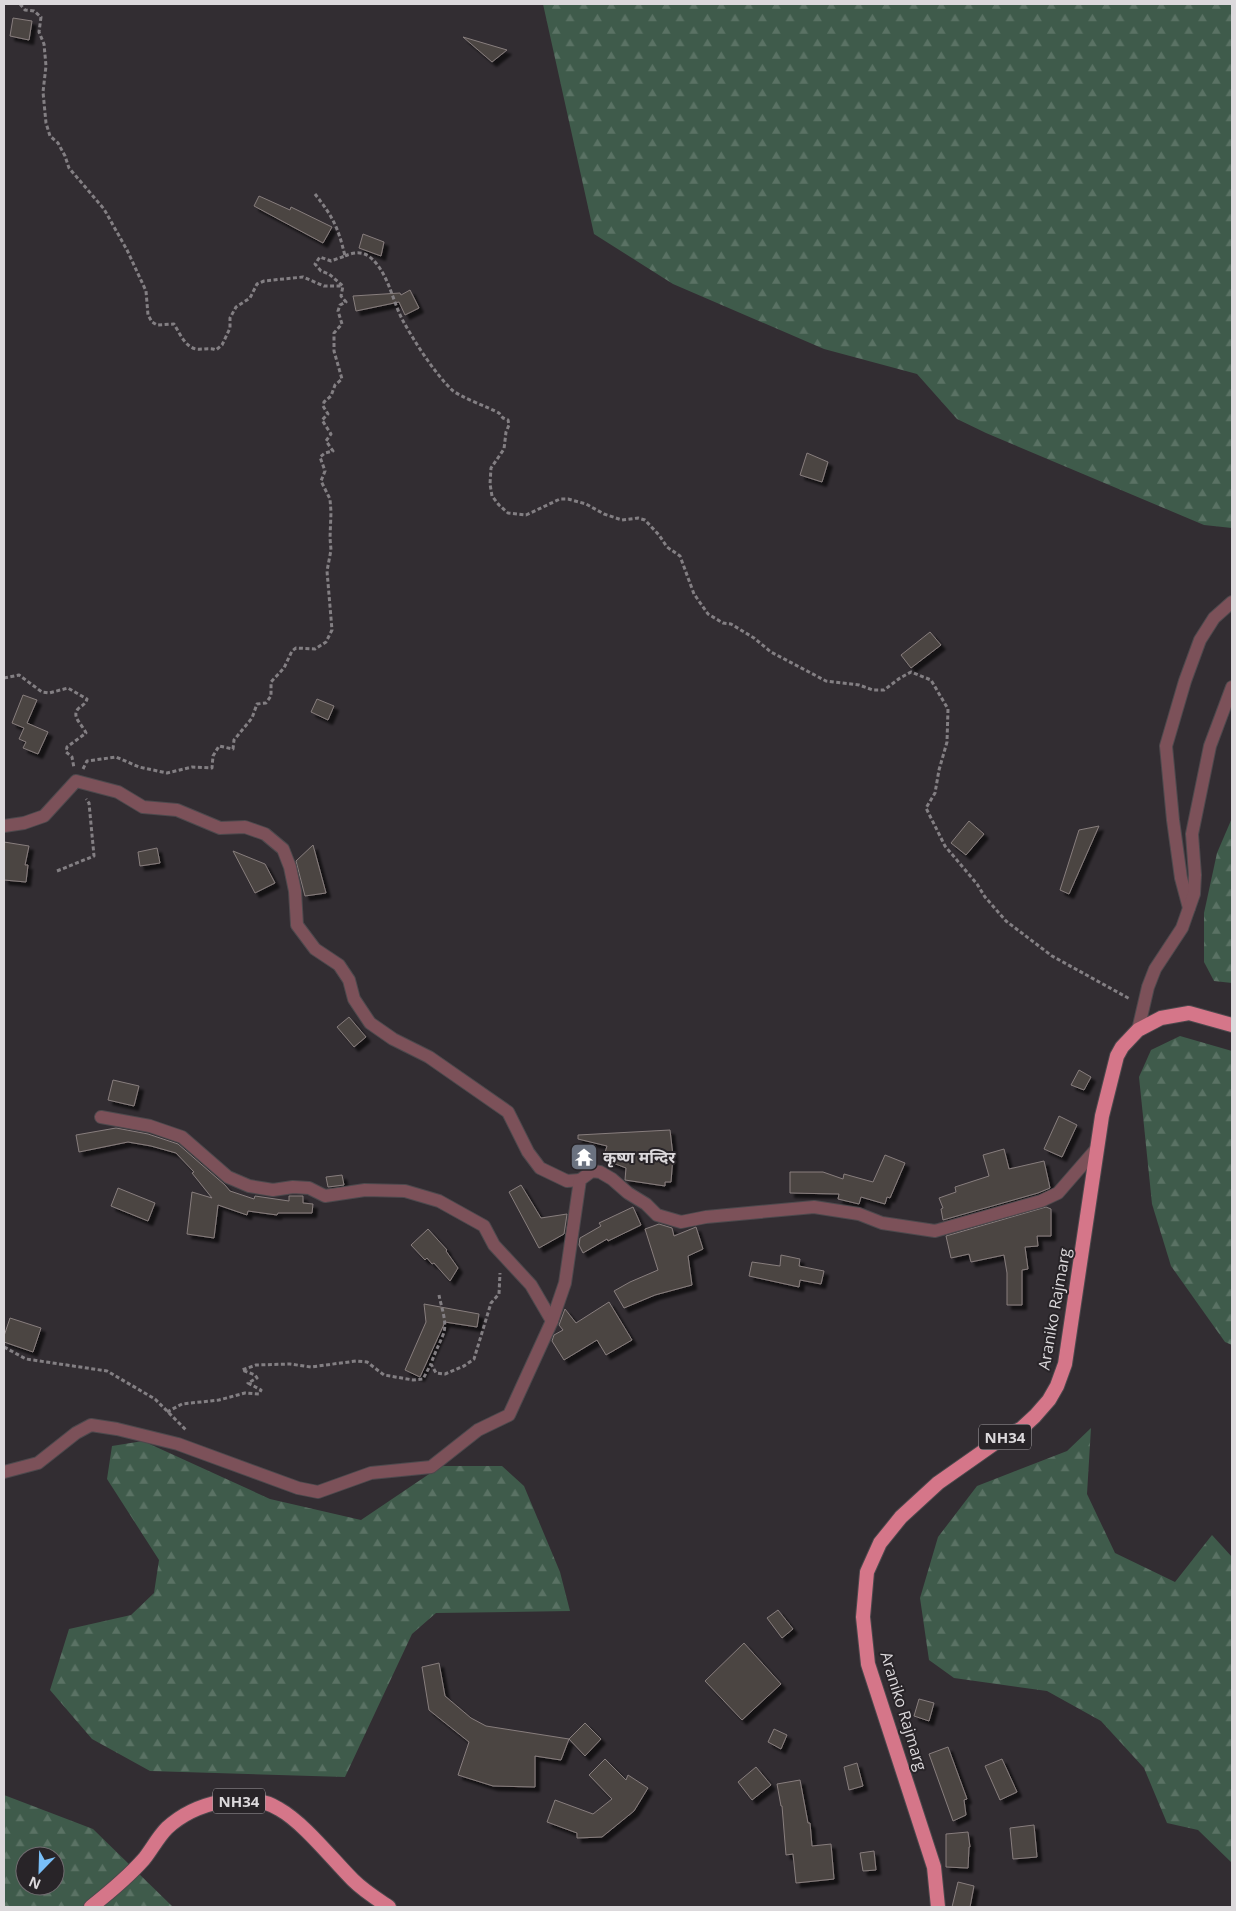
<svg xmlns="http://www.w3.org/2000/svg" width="1236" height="1911" viewBox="0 0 1236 1911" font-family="'Open Sans','Noto Sans Devanagari',sans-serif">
<defs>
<pattern id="forest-firs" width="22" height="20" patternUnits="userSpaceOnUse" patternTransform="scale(1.25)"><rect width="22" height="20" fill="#3f5b4b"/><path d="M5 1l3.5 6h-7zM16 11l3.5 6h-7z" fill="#5a7264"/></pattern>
<filter id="shadow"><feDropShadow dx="4.5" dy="4.5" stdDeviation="1" flood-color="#0009"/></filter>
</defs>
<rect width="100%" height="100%" fill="#322d32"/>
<g fill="url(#forest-firs)" fill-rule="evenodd">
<path d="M543,4H1232V528L1204,525L986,433L957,419L917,374L824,349L673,284L594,234Z"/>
<path d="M1232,818V983L1214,981L1204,962V913L1217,853Z"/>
<path d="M1180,1036L1232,1051V1345L1225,1342L1171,1266L1152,1204L1139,1077L1151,1050Z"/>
<path d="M1091,1428L1087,1494L1115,1553L1175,1582L1212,1535L1232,1557V1863L1198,1830L1167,1823L1144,1768L1101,1721L1047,1691L954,1678L929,1660L920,1598L938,1537L977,1486L1067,1451Z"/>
<path d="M143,1441L270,1499L361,1520L441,1466H502L524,1486L560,1572L570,1611L436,1613L412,1634L345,1777L150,1771L92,1739L50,1690L69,1629L131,1615L154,1593L159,1560L107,1479L112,1446Z"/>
<path d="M4,1795L93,1829L173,1907H4ZM25,1856H55V1886H25Z"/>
</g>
<g fill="#4c4443" stroke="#877e7d" filter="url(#shadow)">
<path d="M13,18L32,21L29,40L10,36Z"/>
<path d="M463,37L507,50L492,62Z"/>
<path d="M259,196L290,210L291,207L332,227L323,243L254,206Z"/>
<path d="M363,234L384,242L381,256L359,248Z"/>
<path d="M410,290L419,308L405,315L399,302L356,311L353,296L400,293L401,295Z"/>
<path d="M807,453L828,462L822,482L800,475Z"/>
<path d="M930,632L941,645L911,668L901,655Z"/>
<path d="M23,695L37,700L27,723L48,732L38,754L23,748L26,742L19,739L24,728L12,723Z"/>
<path d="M317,699L334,706L328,720L311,712Z"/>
<path d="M969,821L984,834L966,855L951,843Z"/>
<path d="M1099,826L1069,894L1060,890L1079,830Z"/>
<path d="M4,842L29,846L25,865H28L26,882L4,880Z"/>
<path d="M313,845L326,893L305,896L296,861Z"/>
<path d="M157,848L160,863L140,866L138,852Z"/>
<path d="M233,851L265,864L275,883L255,893Z"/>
<path d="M349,1017L366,1037L354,1047L337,1027Z"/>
<path d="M1079,1070L1091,1077L1084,1090L1071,1085Z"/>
<path d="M113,1080L139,1086L134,1106L108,1100Z"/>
<path d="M1059,1116L1077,1125L1062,1157L1044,1149Z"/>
<path d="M116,1128L148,1134L178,1144L225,1185L230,1191L254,1199L255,1196L289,1201V1196H303V1203L313,1204L312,1213H278L277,1215L248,1211L247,1215L218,1205L214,1238L187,1234L192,1192L212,1198L192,1173L194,1172L176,1153L151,1146L128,1142L79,1152L76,1135Z"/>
<path d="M670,1130L673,1156L671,1182H665V1186L625,1180L626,1168L603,1159L607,1146L578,1139V1135Z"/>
<path d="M1004,1149L1009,1169L1044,1161L1050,1188L1038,1193L943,1220L941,1209L943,1208L939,1198L956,1192L955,1187L989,1176L983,1155Z"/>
<path d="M885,1155L905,1163L890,1198L887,1197L885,1204L861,1197L859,1204L838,1199L839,1194L790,1193V1172H823L843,1179L844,1174L873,1182Z"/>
<path d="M342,1175L344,1185L328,1187L326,1177Z"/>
<path d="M521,1185L541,1218L567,1214L564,1234L539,1248L509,1192Z"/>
<path d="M118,1188L155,1203L148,1221L111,1206Z"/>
<path d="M633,1207L641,1225L608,1241L607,1239L583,1253L579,1245L580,1238L601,1226L599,1223Z"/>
<path d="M1046,1207L1051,1209V1236H1037L1038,1246L1025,1247L1028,1269L1022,1270V1305H1007V1273L1004,1255L971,1262L969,1254L951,1258L946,1236Z"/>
<path d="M659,1224L672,1228L674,1236L696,1227L703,1249L688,1256L692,1285L655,1295L624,1308L614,1291L630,1282L658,1270L645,1229Z"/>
<path d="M428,1229L447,1250L446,1251L458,1268L450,1281L434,1263L432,1264L427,1258L425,1260L411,1245Z"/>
<path d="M781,1255L800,1259L799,1266L824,1271L821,1284L800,1280L799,1287L749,1276L752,1262L780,1266Z"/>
<path d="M609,1302L632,1340L606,1355L597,1340L564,1360L552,1341L554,1335L563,1330L559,1325L565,1309L576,1323Z"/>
<path d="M424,1304L479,1314L477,1327L445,1322L420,1377L405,1370L426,1322Z"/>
<path d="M10,1318L41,1328L33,1352L4,1342V1336Z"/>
<path d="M778,1610L793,1629L782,1638L767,1618Z"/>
<path d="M744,1643L781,1684L742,1720L705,1681Z"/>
<path d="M439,1663L445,1696L471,1718L486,1726L569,1739L561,1760L535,1756V1787L493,1786L458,1775L469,1742L429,1710L422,1667Z"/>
<path d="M919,1699L934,1703L929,1721L914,1716Z"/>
<path d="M585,1723L601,1739L585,1756L569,1739Z"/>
<path d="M774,1729L787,1735L781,1749L768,1742Z"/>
<path d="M948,1747L967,1799L964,1800L966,1815L953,1821L929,1754Z"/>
<path d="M605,1759L626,1780L628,1775L648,1788L634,1811L602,1837L577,1838V1833L547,1822L555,1800L593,1814L612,1799L589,1775Z"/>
<path d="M1002,1759L1017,1792L1000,1800L985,1766Z"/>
<path d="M857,1763L863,1786L849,1790L844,1767Z"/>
<path d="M756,1767L771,1785L752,1800L738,1782Z"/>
<path d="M800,1780L808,1823H810L812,1846L831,1844L834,1879L796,1883L793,1854L786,1855L782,1806H781L777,1784Z"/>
<path d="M1034,1825L1037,1857L1013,1859L1010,1828Z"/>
<path d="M968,1832L970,1847H969L968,1868L946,1867V1834Z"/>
<path d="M874,1851L876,1870L863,1871L860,1853Z"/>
<path d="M958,1882L974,1886L970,1907H952Z"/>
</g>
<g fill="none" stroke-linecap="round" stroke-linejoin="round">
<g stroke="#4d494d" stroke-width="14">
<g id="minor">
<path d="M4,826L24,823L44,816L76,781L118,792L143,807L177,810L220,828L245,827L265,834L283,849L290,867L295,891L297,925L315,949L339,965L349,980L354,999L370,1023L393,1039L429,1057L508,1112L528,1152L540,1168L567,1181L580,1180"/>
<path d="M1189,908L1181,878L1173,820L1166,746L1185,681L1200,640L1214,618L1232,602"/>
<path d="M1138,1030L1148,987L1155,969L1182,928L1194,894L1195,875L1192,834L1210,746L1232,687"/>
<path d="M101,1117L150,1126L182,1137L228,1177L249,1186L273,1190L293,1187L309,1188L325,1196L365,1190L405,1191L439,1201L484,1226L494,1245L531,1285L552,1321"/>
<path d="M4,1472L38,1463L76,1433L91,1425L117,1429L178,1444L298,1488L318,1492L371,1473L431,1467L478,1430L509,1415L552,1321L565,1283L580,1180L592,1171L600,1172L612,1179L628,1193L646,1204L657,1215L681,1222L706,1217L814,1207L859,1214L882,1223L935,1231L1041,1201L1058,1193L1098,1147"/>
</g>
</g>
<g stroke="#4d494d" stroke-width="16">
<g id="trunk">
<path d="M91,1907C110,1892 128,1877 144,1859C152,1849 158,1837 167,1828C194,1803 246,1789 279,1809C304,1823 332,1859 353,1880C364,1891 377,1899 389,1907"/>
<path d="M938,1907L934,1867L868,1664L863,1617L867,1572L880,1543L901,1517L938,1483L995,1443L1022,1428L1035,1416L1049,1400L1057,1386L1065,1364L1102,1116L1117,1056L1122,1047L1138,1030L1161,1018L1189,1013L1232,1025"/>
</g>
</g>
<g stroke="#837f83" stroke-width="3" stroke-dasharray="4 2.5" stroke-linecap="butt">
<path d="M20,4L25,10L34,11L41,17L39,32L44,44L46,66L43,92L46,123L50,136L58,143L65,156L69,168L104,209L127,250L146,291L148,315L152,322L157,325L174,324C179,332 185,347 196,349C203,350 209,347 216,350L222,345L230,328V318L236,307L250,298L257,284L264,281L303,277L324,286H342"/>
<path d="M345,256C353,252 364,251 371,258C388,273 392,299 402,319C414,341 433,371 451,389C459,397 488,407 499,413L503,418L508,420L509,425L506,432L504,449L491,468L490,484L492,496L499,505L508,513L526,515L560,499H568L586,504L604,514L622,520L638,518L645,520L659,535L667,547L680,556L694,594L708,614L723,623L731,624L754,638L771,652L826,681L859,685L873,690H884L900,678L911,672L931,680L948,709L947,742L939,770L935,793L926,808L945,846L977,884L985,897L1006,921L1052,956L1130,999"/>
<path d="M4,678L19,675L42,692L49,693L68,688L87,699C85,705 82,705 78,709C71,717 83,725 86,733L67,747L66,752L72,757L74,768"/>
<path d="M83,769L87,761L116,757L139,767L167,773L192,767L212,768L213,756L219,746L233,749L234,740L252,718L257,704L266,703L271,696V682L284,668L292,651L296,648L315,649L326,642L332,630L327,571L331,550L330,538L331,512L330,499L321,481L325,471L320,457L325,453L333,451L326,441L331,434L322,420L328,414L323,406L324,402L331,396L335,385L342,379L334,351V333L342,324L338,311L340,305L346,302L341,296L343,286L329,274L321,271L315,264L320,257L331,261L345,256C338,227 333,217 315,194"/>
<path d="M57,871L94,856L89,803L86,799"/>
<path d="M439,1295C441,1307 448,1323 443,1335C439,1345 435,1352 431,1364L436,1373L445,1374L464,1366L474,1359L491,1303L499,1294L500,1273"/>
<path d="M4,1347L26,1359L107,1371L155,1399L187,1431"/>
<path d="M167,1412L182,1404L219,1400L245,1393L259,1394L261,1390L248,1383L257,1378L255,1375L242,1370L256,1365L290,1364L311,1367L356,1361L367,1362L384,1375L413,1380L423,1379L431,1364"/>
</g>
<use href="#minor" stroke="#7c5159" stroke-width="12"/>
<use href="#trunk" stroke="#d57689" stroke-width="14"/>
</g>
<defs>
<g id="temple-square" transform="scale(1.4375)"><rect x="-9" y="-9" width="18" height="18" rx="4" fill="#6b7280" stroke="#282428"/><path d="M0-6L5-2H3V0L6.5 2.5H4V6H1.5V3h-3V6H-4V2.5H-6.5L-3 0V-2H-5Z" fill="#fff"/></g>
</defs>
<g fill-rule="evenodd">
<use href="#temple-square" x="584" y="1157"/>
</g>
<g text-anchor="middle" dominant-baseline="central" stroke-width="4" stroke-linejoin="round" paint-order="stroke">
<g fill="#282428" stroke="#a6a3a6" stroke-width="1">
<rect x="979" y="1424.5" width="52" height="25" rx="4"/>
<rect x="213" y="1788.5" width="52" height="25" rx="4"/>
</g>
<g font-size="15" font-weight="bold" fill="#dcd9dc">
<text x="1005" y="1437">NH34</text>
<text x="239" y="1801">NH34</text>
</g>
<g font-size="16" font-weight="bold" fill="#dcd9dc" stroke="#282428" text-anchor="start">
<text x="603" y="1157">कृष्ण मन्दिर</text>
</g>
<g font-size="16" fill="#dcd9dc" stroke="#282428">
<text transform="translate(1054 1309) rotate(-80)">Araniko Rajmarg</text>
<text transform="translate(904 1711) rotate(73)">Araniko Rajmarg</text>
</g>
</g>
<rect width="1236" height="1911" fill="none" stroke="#dcd9dc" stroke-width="10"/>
<g transform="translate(40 1871) rotate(203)"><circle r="24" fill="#282428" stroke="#706c70"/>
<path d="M0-4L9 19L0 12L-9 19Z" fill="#79bff8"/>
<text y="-8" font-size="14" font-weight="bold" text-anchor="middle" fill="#dcd9dc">N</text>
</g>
</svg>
